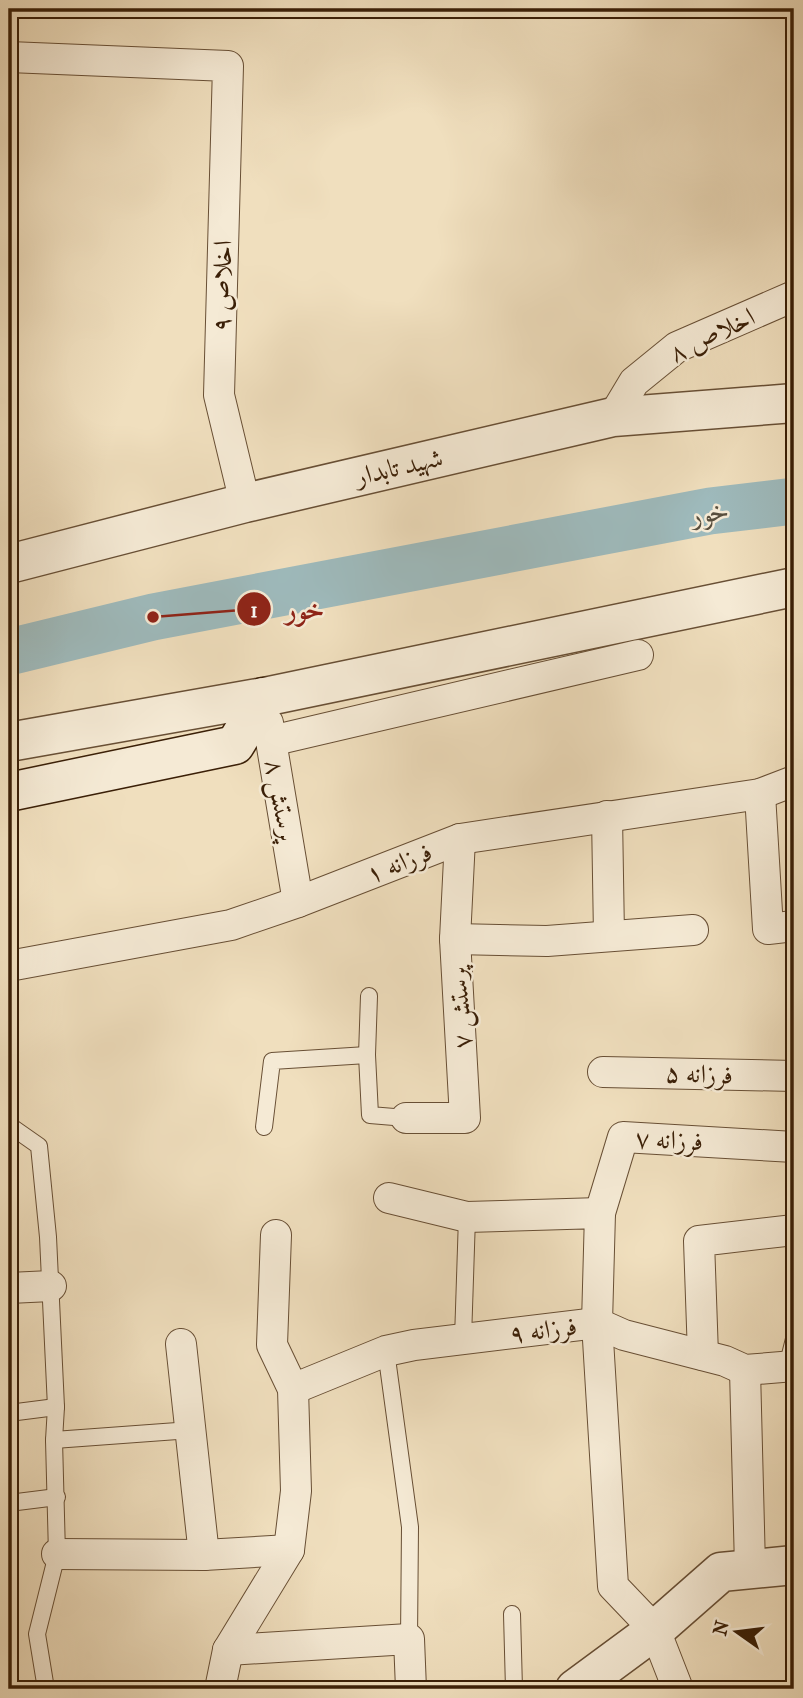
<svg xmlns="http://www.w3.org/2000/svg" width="803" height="1698" viewBox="0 0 803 1698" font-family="'IM FELL French Canon',Amiri,serif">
<rect width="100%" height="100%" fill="#f0dfbe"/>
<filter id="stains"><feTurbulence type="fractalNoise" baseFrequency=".00286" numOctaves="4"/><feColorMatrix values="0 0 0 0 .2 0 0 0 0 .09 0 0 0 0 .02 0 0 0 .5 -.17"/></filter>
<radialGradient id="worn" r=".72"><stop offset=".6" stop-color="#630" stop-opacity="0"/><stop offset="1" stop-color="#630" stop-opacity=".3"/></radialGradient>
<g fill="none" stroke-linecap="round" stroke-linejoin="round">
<path stroke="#9ebabc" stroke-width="47" d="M9,652L153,617L710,511L794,501"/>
<g stroke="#684f35" stroke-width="18">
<g id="service">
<path d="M369,996L367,1055L370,1115L406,1118"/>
<path d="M9,1125L39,1146L48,1237L56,1407L54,1440L57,1554L37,1634L46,1689"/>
<path d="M264,1127L272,1061L367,1055"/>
<path d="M463,1339L467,1217"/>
<path d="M386,1351L410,1527L409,1639"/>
<path d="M787,1367L794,1339"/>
<path d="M9,1413L56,1407"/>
<path d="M54,1440L191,1430"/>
<path d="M9,1503L57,1497"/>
<path d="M512,1614L514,1689"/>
</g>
</g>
<g stroke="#684f35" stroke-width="32">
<g id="minor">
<path d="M9,57L228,66L219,395L245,503"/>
<path d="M613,417L634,382L677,347L794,296"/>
<path d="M268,723L298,902"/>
<path d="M271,741L638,655"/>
<path d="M760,794L768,929L794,926"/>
<path d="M607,816L609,936"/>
<path d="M455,939L547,941L693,930"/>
<path d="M9,966L231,925L298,902L460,839L760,794L794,781"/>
<path d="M603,1072L794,1076"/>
<path d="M406,1118H465L455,939L460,839"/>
<path d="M389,1198L467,1217L600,1213L597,1323L613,1586L655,1630L678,1689"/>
<path d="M600,1213L623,1137L794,1147"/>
<path d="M9,1288L51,1286"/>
<path d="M181,1344L204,1555"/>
<path d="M703,1355L699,1241L794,1230"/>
<path d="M745,1370L750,1567"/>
<path d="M293,1389L386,1351L414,1345L597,1323L624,1335L725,1361L745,1370L794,1366"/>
<path d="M57,1554L204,1555L289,1550"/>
<path d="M228,1650L409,1639L411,1689"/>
<path d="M220,1689L228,1650L289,1550L296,1491L293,1389L272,1345L276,1235"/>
</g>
</g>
<g stroke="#684f35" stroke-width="41">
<g id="tertiary">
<path d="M9,564L245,503L613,417L794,403"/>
<path d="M9,742L264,697L794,587"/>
<path d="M575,1689L655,1630L721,1572L794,1565"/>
</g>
</g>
<g stroke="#3a1f07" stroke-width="41">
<path id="secondary" d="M9,792L235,745L264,697"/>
</g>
<use href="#service" stroke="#f5ead5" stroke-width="16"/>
<use href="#minor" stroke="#f5ead5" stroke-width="30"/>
<use href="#tertiary" stroke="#f5ead5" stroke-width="38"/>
<use href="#secondary" stroke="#f5ead5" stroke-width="38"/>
</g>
<g text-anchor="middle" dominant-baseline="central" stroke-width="5" stroke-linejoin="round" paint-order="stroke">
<g font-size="26" fill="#3a1f07" stroke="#f5ead5">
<text transform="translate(222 286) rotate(-89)">اخلاص ۹</text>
<text transform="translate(712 335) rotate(-26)">اخلاص ۸</text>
<text transform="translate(399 467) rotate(-13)">شهید تابدار</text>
<text transform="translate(281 800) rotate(80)">پرستش ۸</text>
<text transform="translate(399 863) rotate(-21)">فرزانه ۱</text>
<text transform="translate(460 1008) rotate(-94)">پرستش ۷</text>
<text transform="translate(699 1074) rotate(2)">فرزانه ۵</text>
<text transform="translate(669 1140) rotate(3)">فرزانه ۷</text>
<text transform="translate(543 1330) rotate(-7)">فرزانه ۹</text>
</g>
<g font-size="28" font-style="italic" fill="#584e3d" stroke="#f5ead5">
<text transform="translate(710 512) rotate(-9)">خور</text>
</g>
</g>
<path fill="none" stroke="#8f2418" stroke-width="2.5" d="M153 617L254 609"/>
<g fill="#8f2418" stroke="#f5ead5" stroke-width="2.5">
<circle cx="153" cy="617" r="7"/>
<circle cx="254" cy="609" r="18"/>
</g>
<g font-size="21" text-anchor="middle" font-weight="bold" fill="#fff">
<text x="254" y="617">1</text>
</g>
<g font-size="28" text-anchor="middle" font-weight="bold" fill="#8f2418" stroke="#f5ead5" stroke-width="5" stroke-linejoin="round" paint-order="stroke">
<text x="305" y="619">خور</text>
</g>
<rect width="803" height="1698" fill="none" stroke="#f0dfbe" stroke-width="35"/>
<rect x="10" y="10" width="782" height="1677" fill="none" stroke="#3a1f07" stroke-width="3.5"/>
<rect x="18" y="18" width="768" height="1663" fill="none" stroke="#3a1f07" stroke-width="2"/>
<g transform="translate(737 1632) rotate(284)" stroke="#f5ead5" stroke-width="5" paint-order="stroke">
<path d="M0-5L12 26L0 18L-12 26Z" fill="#3a1f07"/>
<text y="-10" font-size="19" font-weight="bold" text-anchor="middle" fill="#3a1f07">N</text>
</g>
<rect width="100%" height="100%" filter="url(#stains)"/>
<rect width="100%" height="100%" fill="url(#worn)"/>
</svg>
